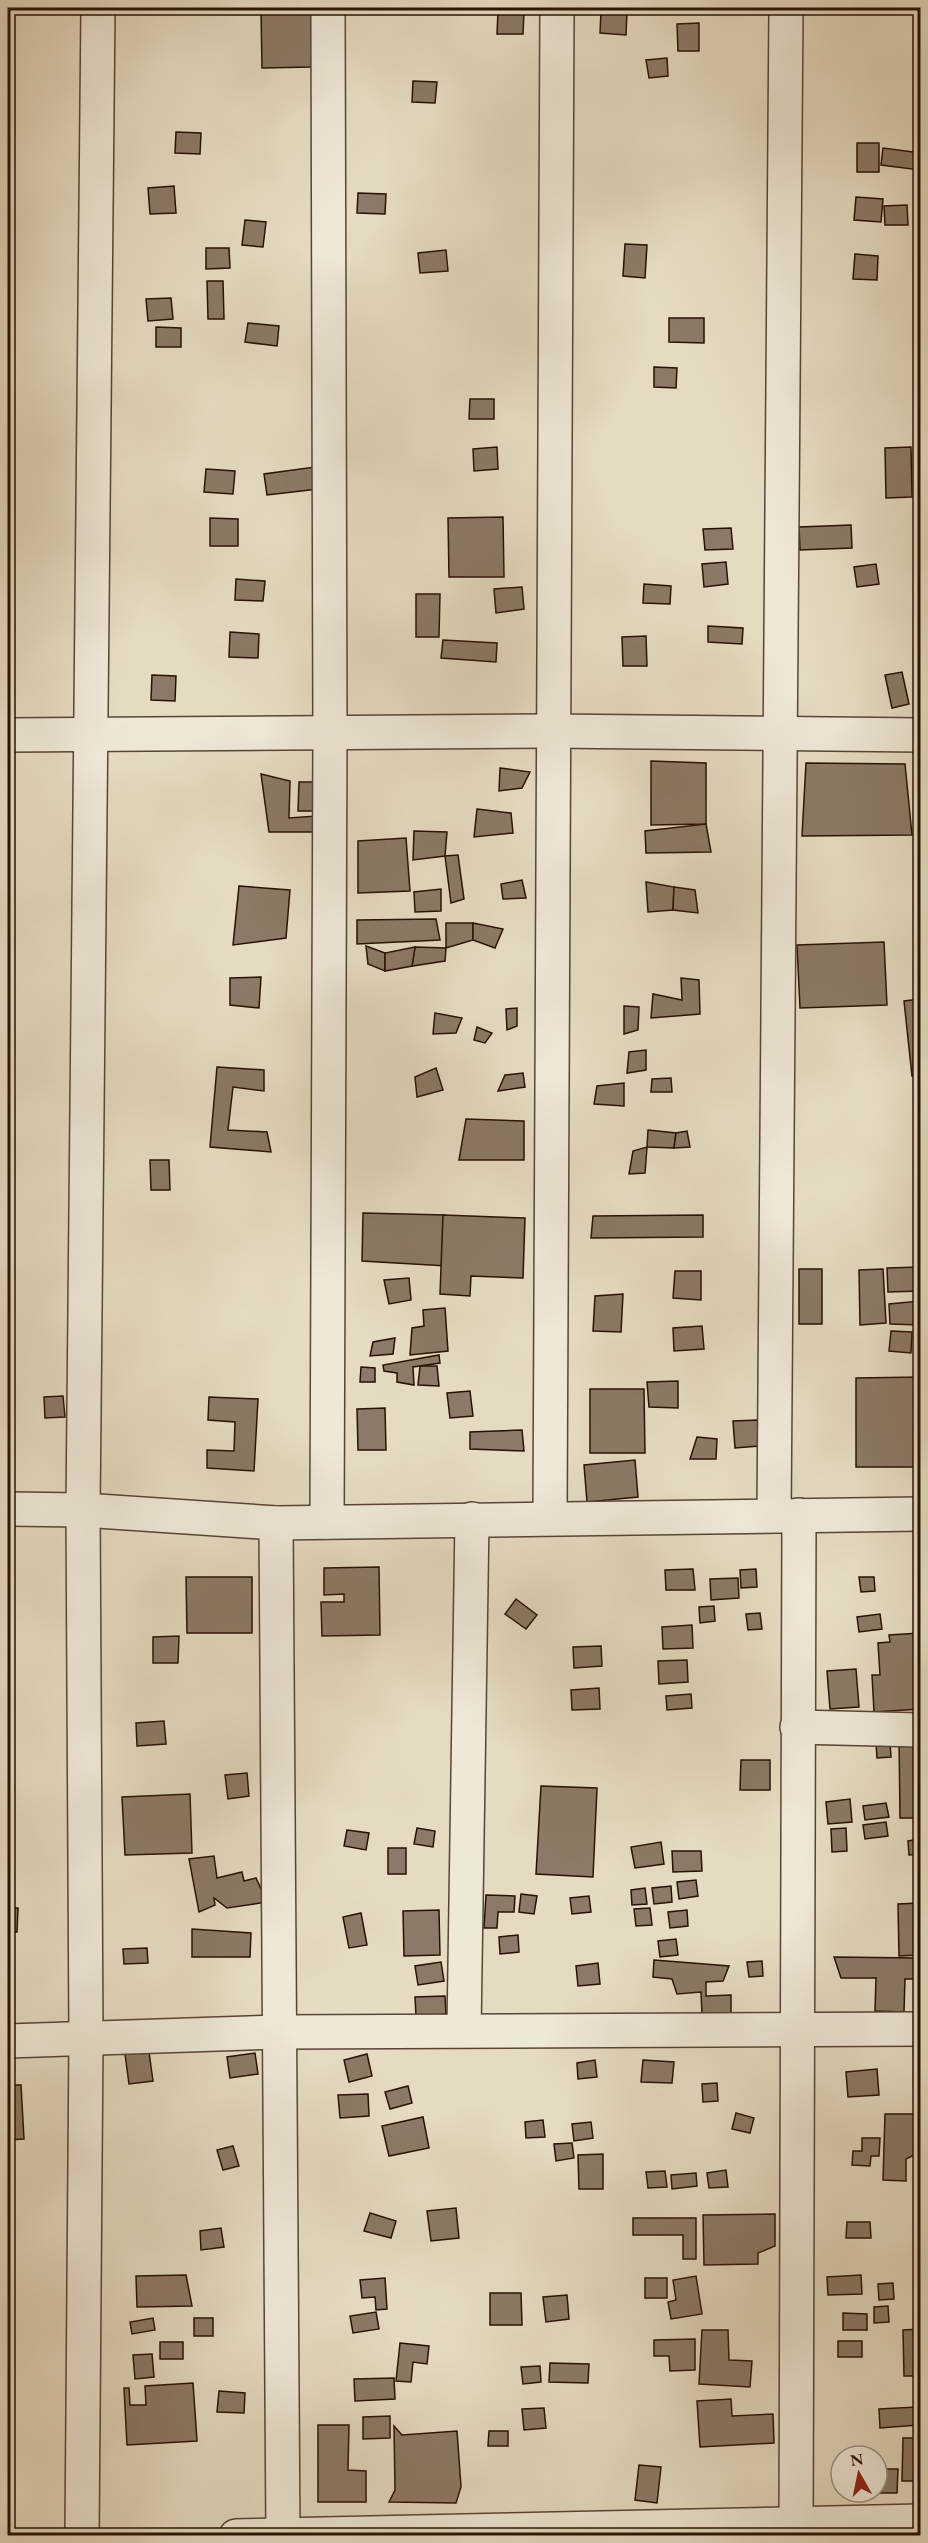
<svg xmlns="http://www.w3.org/2000/svg" width="928" height="2543" viewBox="0 0 928 2543" font-family="'EB Garamond',serif">
<rect width="100%" height="100%" fill="#e5dbc1"/>
<filter id="stains"><feTurbulence type="fractalNoise" baseFrequency=".00333" numOctaves="4"/><feColorMatrix values="0 0 0 0 .2 0 0 0 0 .09 0 0 0 0 .02 0 0 0 .5 -.17"/></filter>
<radialGradient id="worn" r=".72"><stop offset=".6" stop-color="#630" stop-opacity="0"/><stop offset="1" stop-color="#630" stop-opacity=".3"/></radialGradient>
<g fill="#8b7a66" stroke="#291104" stroke-width="1.5">
<path d="M498,11H524L523,34H497Z"/>
<path d="M601,11L627,12L626,35L600,33Z"/>
<path d="M261,12H312V67L262,68Z"/>
<path d="M699,23V51H678L677,24Z"/>
<path d="M667,58L668,76L649,78L646,60Z"/>
<path d="M413,81L437,82L435,103L412,102Z"/>
<path d="M176,132L201,133L200,154L175,153Z"/>
<rect x="857" y="143" width="22" height="29"/>
<path d="M883,148L920,153V170L881,165Z"/>
<path d="M174,186L176,213L150,214L148,188Z"/>
<path d="M358,193L386,194L385,214L357,213Z"/>
<path d="M856,197L883,199L881,222L854,220Z"/>
<path d="M907,205L908,225H885L884,206Z"/>
<path d="M245,220L266,222L263,247L242,245Z"/>
<path d="M625,244L647,245L645,278L623,276Z"/>
<path d="M206,248H229L230,268L206,269Z"/>
<path d="M446,250L448,271L420,273L418,253Z"/>
<path d="M855,254L878,256L877,280L853,279Z"/>
<path d="M207,281H223L224,319H208Z"/>
<path d="M171,298L173,319L148,321L146,299Z"/>
<path d="M669,318H704V343L669,342Z"/>
<path d="M248,323L279,326L277,346L245,342Z"/>
<path d="M156,327L181,328V347H156Z"/>
<path d="M654,367L677,368L676,388L654,387Z"/>
<path d="M470,399H494V419H469Z"/>
<path d="M497,447L498,469L474,471L473,449Z"/>
<path d="M911,447L912,497L886,498L885,448Z"/>
<path d="M315,467L318,489L267,495L264,474Z"/>
<path d="M206,469L235,471L233,494L204,492Z"/>
<path d="M503,517L504,577H449L448,518Z"/>
<path d="M210,518L238,519V546H210Z"/>
<path d="M851,525L852,548L800,550L799,527Z"/>
<path d="M731,528L733,549L705,550L703,529Z"/>
<path d="M726,562L728,584L704,587L702,564Z"/>
<path d="M876,564L879,584L857,587L854,567Z"/>
<path d="M236,579L265,581L263,601L235,600Z"/>
<path d="M644,584L671,586L670,604L643,603Z"/>
<path d="M522,587L524,609L496,613L494,589Z"/>
<path d="M416,594H440L439,637H416Z"/>
<path d="M708,626L743,628L742,644L708,642Z"/>
<path d="M230,632L259,634L258,658L229,657Z"/>
<path d="M646,636L647,666H623L622,637Z"/>
<path d="M443,640L497,643L496,662L441,658Z"/>
<path d="M902,672L909,704L892,708L885,675Z"/>
<path d="M152,675L176,676L175,701L151,700Z"/>
<path d="M651,761L706,763V824L651,825Z"/>
<path d="M806,763L905,764L912,835L802,836Z"/>
<path d="M500,768L530,772L522,788L499,791Z"/>
<path d="M261,774L290,781L289,818L316,816L315,832H269Z"/>
<path d="M299,782H321V811H298Z"/>
<path d="M477,809L511,813L513,833L474,837Z"/>
<path d="M706,824L711,852L646,853L645,831Z"/>
<path d="M414,831L447,832L445,856L413,860Z"/>
<path d="M406,838L410,891L358,893V841Z"/>
<path d="M458,855L464,899L451,903L445,856Z"/>
<path d="M522,880L526,898L503,899L501,884Z"/>
<path d="M646,882L674,887L673,910L648,912Z"/>
<path d="M239,886L290,890L286,938L233,945Z"/>
<path d="M674,887L695,890L698,913L673,910Z"/>
<path d="M441,889V911L415,912L414,892Z"/>
<path d="M436,919L440,940L357,944V920Z"/>
<path d="M446,923H473V940L446,948Z"/>
<path d="M473,923L503,929L495,948L473,940Z"/>
<path d="M884,942L887,1005L800,1008L797,945Z"/>
<path d="M366,946L385,953V971L368,964Z"/>
<path d="M415,947L446,948L445,961L412,966Z"/>
<path d="M415,947L412,966L385,971V953Z"/>
<path d="M261,977L259,1008L230,1005V978Z"/>
<path d="M681,978L699,980L700,1014L651,1018L653,994L682,1000Z"/>
<path d="M920,999V1075L912,1076L904,1001Z"/>
<path d="M624,1006L639,1007L638,1030L624,1034Z"/>
<path d="M517,1008V1026L507,1030L506,1009Z"/>
<path d="M435,1013L462,1018L456,1033L433,1034Z"/>
<path d="M477,1027L492,1033L485,1043L474,1040Z"/>
<path d="M646,1050V1070L627,1073L629,1052Z"/>
<path d="M217,1067L264,1070V1091L233,1087L228,1130L267,1132L271,1152L210,1147Z"/>
<path d="M436,1068L443,1090L417,1097L415,1077Z"/>
<path d="M523,1073L525,1087L498,1091L505,1075Z"/>
<path d="M671,1078L672,1092H651L652,1079Z"/>
<path d="M624,1083V1106L594,1104L597,1086Z"/>
<path d="M466,1119L524,1121V1160H459Z"/>
<path d="M648,1130L676,1133L674,1148L647,1147Z"/>
<path d="M687,1131L690,1147L674,1148L676,1133Z"/>
<path d="M647,1147L645,1173L629,1174L633,1151Z"/>
<path d="M150,1160H169L170,1190H151Z"/>
<path d="M363,1213L445,1215L447,1266L362,1261Z"/>
<path d="M443,1215L525,1218L523,1278L471,1276L470,1296L440,1294Z"/>
<path d="M703,1215V1237L591,1238L593,1216Z"/>
<path d="M920,1267V1291L888,1292L887,1268Z"/>
<rect x="799" y="1269" width="23" height="55"/>
<path d="M883,1269L886,1323L860,1325L859,1270Z"/>
<path d="M675,1271H701V1300L673,1298Z"/>
<path d="M409,1278L411,1300L389,1304L384,1280Z"/>
<path d="M623,1294L621,1332L593,1331L595,1296Z"/>
<path d="M920,1301V1348V1325L890,1324L889,1304Z"/>
<path d="M445,1308L448,1351L410,1355L412,1328L424,1326L423,1310Z"/>
<path d="M702,1326L704,1349L674,1351L673,1328Z"/>
<path d="M891,1331L912,1332L911,1353L889,1351Z"/>
<path d="M395,1338L393,1354L370,1356L373,1342Z"/>
<path d="M439,1355L440,1363L413,1367L414,1385L397,1382V1373L384,1371L383,1365Z"/>
<path d="M420,1366H437L439,1386L418,1385Z"/>
<path d="M361,1367L375,1368V1382H360Z"/>
<path d="M920,1377V1467H856V1378Z"/>
<path d="M678,1381V1408L649,1407L647,1382Z"/>
<path d="M590,1389H644L645,1453H590Z"/>
<path d="M470,1391L473,1416L450,1418L447,1393Z"/>
<path d="M63,1396L65,1417L45,1418L44,1397Z"/>
<path d="M209,1397L258,1399L254,1471L207,1468V1450L234,1451L235,1422L208,1420Z"/>
<path d="M385,1408L386,1450H358L357,1409Z"/>
<path d="M758,1420L759,1446L735,1448L733,1421Z"/>
<path d="M522,1430L524,1451L470,1449V1432Z"/>
<path d="M697,1437L717,1439L716,1459H690Z"/>
<path d="M635,1460L638,1497L587,1502L584,1465Z"/>
<path d="M379,1567L380,1635L322,1636L321,1602H344V1594L324,1595V1568Z"/>
<path d="M693,1569L695,1590H666L665,1570Z"/>
<path d="M756,1569L757,1587L741,1588L740,1570Z"/>
<path d="M186,1577H252V1633H187Z"/>
<path d="M859,1577H874L875,1591L861,1592Z"/>
<path d="M738,1578L739,1598L711,1600L710,1579Z"/>
<path d="M516,1599L537,1615L526,1629L505,1614Z"/>
<path d="M714,1606L715,1621L700,1623L699,1607Z"/>
<path d="M760,1613L762,1629L748,1630L746,1614Z"/>
<path d="M880,1614L882,1629L859,1632L857,1617Z"/>
<path d="M692,1625L693,1648L663,1649L662,1627Z"/>
<path d="M920,1633V1709L874,1712L872,1675H880L878,1643L890,1642L889,1635Z"/>
<path d="M179,1636L178,1663H153V1637Z"/>
<path d="M601,1646L602,1666L574,1668L573,1647Z"/>
<path d="M687,1660L688,1682L659,1684L658,1661Z"/>
<path d="M856,1669L859,1707L830,1709L827,1671Z"/>
<path d="M599,1688L600,1709L572,1710L571,1690Z"/>
<path d="M691,1694L692,1708L667,1710L666,1696Z"/>
<path d="M10,1705L14,1728L8,1729V1706Z"/>
<path d="M164,1721L166,1744L137,1746L136,1723Z"/>
<path d="M899,1736H920V1818H900Z"/>
<path d="M876,1743H890L891,1757L877,1758Z"/>
<path d="M741,1760H770V1790H740Z"/>
<path d="M247,1773L249,1796L228,1799L225,1775Z"/>
<path d="M541,1786L597,1788L593,1877L536,1874Z"/>
<path d="M190,1794L192,1853L125,1855L122,1797Z"/>
<path d="M850,1799L852,1822L828,1824L826,1802Z"/>
<path d="M886,1803L889,1817L865,1820L863,1806Z"/>
<path d="M886,1822L888,1836L865,1839L863,1825Z"/>
<path d="M417,1828L435,1831L433,1847L414,1844Z"/>
<path d="M846,1828L847,1851L832,1852L831,1829Z"/>
<path d="M347,1830L369,1833L366,1850L344,1846Z"/>
<path d="M920,1839V1854L909,1855L908,1841Z"/>
<path d="M661,1842L664,1864L635,1868L631,1847Z"/>
<rect x="388" y="1848" width="18" height="26"/>
<path d="M672,1851H701L702,1871L673,1872Z"/>
<path d="M214,1856L217,1878L242,1872L244,1881L256,1878L267,1902L227,1908L214,1898L215,1905L199,1912L189,1859Z"/>
<path d="M696,1880L698,1896L679,1899L677,1882Z"/>
<path d="M671,1886L672,1902L654,1904L652,1888Z"/>
<path d="M645,1888L647,1904L632,1905L631,1890Z"/>
<path d="M521,1894L537,1896L534,1914L519,1912Z"/>
<path d="M486,1895L515,1896L514,1912H498L497,1928H484Z"/>
<path d="M589,1896L591,1912L572,1914L570,1898Z"/>
<path d="M920,1903V1955L899,1956L898,1904Z"/>
<path d="M8,1908H18L17,1932H8Z"/>
<path d="M650,1908L652,1925L636,1926L634,1909Z"/>
<path d="M439,1910L440,1955L404,1956L403,1911Z"/>
<path d="M687,1910L688,1926L670,1928L668,1912Z"/>
<path d="M361,1913L367,1945L349,1948L343,1917Z"/>
<path d="M192,1929L251,1933L250,1957H192Z"/>
<path d="M518,1935L519,1952L500,1954L499,1937Z"/>
<path d="M676,1939L678,1955L660,1957L658,1941Z"/>
<path d="M147,1948L148,1963L124,1964L123,1949Z"/>
<path d="M834,1957L920,1958V1979H905L904,2012L875,2011L876,1978H841Z"/>
<path d="M654,1960L729,1966L723,1981L706,1982V1996L731,1995V2014L702,2015L701,1992L677,1994L672,1979L653,1977Z"/>
<path d="M762,1961L763,1976L749,1977L747,1962Z"/>
<path d="M441,1962L444,1981L418,1985L415,1966Z"/>
<path d="M598,1963L600,1984L578,1986L576,1966Z"/>
<path d="M445,1996L446,2014L416,2016L415,1997Z"/>
<path d="M149,2052L153,2081L129,2084L125,2054Z"/>
<path d="M255,2053L258,2074L230,2078L227,2057Z"/>
<path d="M367,2054L372,2076L349,2082L344,2060Z"/>
<path d="M595,2060L597,2077L578,2079L577,2063Z"/>
<path d="M643,2060L674,2062L672,2083L641,2082Z"/>
<path d="M877,2069L879,2095L848,2097L846,2072Z"/>
<path d="M717,2083L718,2101L703,2102L702,2084Z"/>
<path d="M8,2085H21L24,2139L8,2140Z"/>
<path d="M408,2086L412,2103L390,2109L385,2092Z"/>
<path d="M368,2094L369,2116L340,2118L338,2095Z"/>
<path d="M736,2113L754,2118L750,2133L732,2129Z"/>
<path d="M885,2114H920V2152L906,2159V2181L883,2180Z"/>
<path d="M423,2117L429,2148L389,2156L382,2126Z"/>
<path d="M543,2120L545,2137L526,2138L525,2122Z"/>
<path d="M591,2122L593,2138L574,2141L572,2124Z"/>
<path d="M862,2138H880L879,2156H871L870,2166L852,2165L853,2151H862Z"/>
<path d="M572,2143L574,2158L556,2161L554,2144Z"/>
<path d="M233,2146L239,2166L223,2170L217,2150Z"/>
<path d="M603,2154V2189H579L578,2155Z"/>
<path d="M726,2170L728,2187L709,2188L707,2173Z"/>
<path d="M665,2171L667,2187L648,2188L646,2172Z"/>
<path d="M696,2173L697,2186L672,2189L671,2175Z"/>
<path d="M456,2208L459,2238L431,2241L427,2211Z"/>
<path d="M370,2213L396,2221L391,2238L364,2231Z"/>
<path d="M775,2214V2246L758,2253V2264L704,2265L703,2215Z"/>
<path d="M633,2218H696V2259H683V2235H633Z"/>
<path d="M847,2222H870L871,2238H846Z"/>
<path d="M221,2228L224,2247L201,2250L200,2231Z"/>
<path d="M186,2275L192,2306L137,2307L136,2276Z"/>
<path d="M861,2275L862,2294L828,2295L827,2277Z"/>
<path d="M696,2276L702,2314L671,2319L668,2302L676,2300L673,2280Z"/>
<path d="M385,2278L387,2309L376,2310L375,2297L362,2298L360,2280Z"/>
<rect x="645" y="2278" width="22" height="20"/>
<path d="M893,2283L894,2299L879,2300L878,2284Z"/>
<path d="M490,2293H521L522,2325H490Z"/>
<path d="M567,2295L569,2319L546,2322L543,2297Z"/>
<path d="M888,2306L889,2322L874,2323V2307Z"/>
<path d="M376,2312L379,2329L353,2333L350,2316Z"/>
<path d="M843,2313L867,2314V2330H843Z"/>
<path d="M153,2318L155,2330L132,2334L130,2322Z"/>
<rect x="194" y="2318" width="19" height="18"/>
<path d="M920,2329V2376H904L903,2330Z"/>
<path d="M702,2330H728L729,2360L752,2361L750,2387L699,2384Z"/>
<path d="M695,2339V2370L670,2371L669,2356H654V2340Z"/>
<rect x="838" y="2341" width="24" height="16"/>
<rect x="160" y="2342" width="23" height="17"/>
<path d="M400,2343L429,2346L427,2364L413,2362L411,2382L396,2381Z"/>
<path d="M152,2354L154,2377L135,2379L133,2355Z"/>
<path d="M550,2363L589,2364L588,2383L549,2382Z"/>
<path d="M540,2366L541,2382L523,2384L521,2367Z"/>
<path d="M394,2378L395,2399L355,2401L354,2379Z"/>
<path d="M193,2383L197,2441L127,2445L124,2388H129L130,2405H146L145,2386Z"/>
<path d="M219,2391L245,2393L244,2413L217,2412Z"/>
<path d="M731,2399L732,2416L773,2414L774,2443L700,2447L697,2401Z"/>
<path d="M917,2407L918,2425L880,2428L879,2409Z"/>
<path d="M544,2408L546,2428L524,2430L522,2409Z"/>
<path d="M390,2416V2438L363,2439V2417Z"/>
<path d="M318,2425H349L348,2470L366,2471V2502H318Z"/>
<path d="M394,2426L402,2435L457,2431L461,2487L456,2503L389,2502L395,2490Z"/>
<path d="M489,2431H508V2446H488Z"/>
<path d="M903,2438H920V2458H916V2481H902Z"/>
<path d="M639,2465L661,2467L657,2503L635,2500Z"/>
<path d="M8,2466H13L11,2520L8,2519Z"/>
<path d="M877,2469H898L897,2493H853L877,2492Z"/>
</g>
<g fill="none" stroke-linecap="round" stroke-linejoin="round">
<g stroke="#584433" stroke-width="36">
<g id="minor">
<path d="M8,735L552,731L920,735"/>
<path d="M8,1509L83,1510L276,1523L920,1514"/>
<path d="M774,1515L786,8"/>
<path d="M550,1517L557,8"/>
<path d="M327,1522L330,733L328,8"/>
<path d="M276,1523L283,2536"/>
<path d="M797,1727L920,1730"/>
<path d="M464,2030L472,1519"/>
<path d="M8,2041L279,2032L920,2029"/>
<path d="M82,2536L86,2039L83,1510L98,8"/>
<path d="M236,2536L920,2521"/>
<path d="M796,2536L799,1515"/>
</g>
</g>
<use href="#minor" stroke="#eee8d7" stroke-width="33"/>
</g>
<rect width="928" height="2543" fill="none" stroke="#e5dbc1" stroke-width="30"/>
<rect x="9" y="9" width="910" height="2525" fill="none" stroke="#291104" stroke-width="3"/>
<rect x="15" y="15" width="898" height="2513" fill="none" stroke="#291104" stroke-width="1.5"/>
<g transform="translate(859 2474) rotate(351)"><circle r="28" fill="#eee8d7" stroke="#9f9283" stroke-width="1.5"/>
<path d="M0-4.5L10 22L0 15L-10 22Z" fill="#8f2418"/>
<text y="-9" font-size="16" font-weight="bold" text-anchor="middle" fill="#291104">N</text>
</g>
<rect width="100%" height="100%" filter="url(#stains)"/>
<rect width="100%" height="100%" fill="url(#worn)"/>
</svg>
